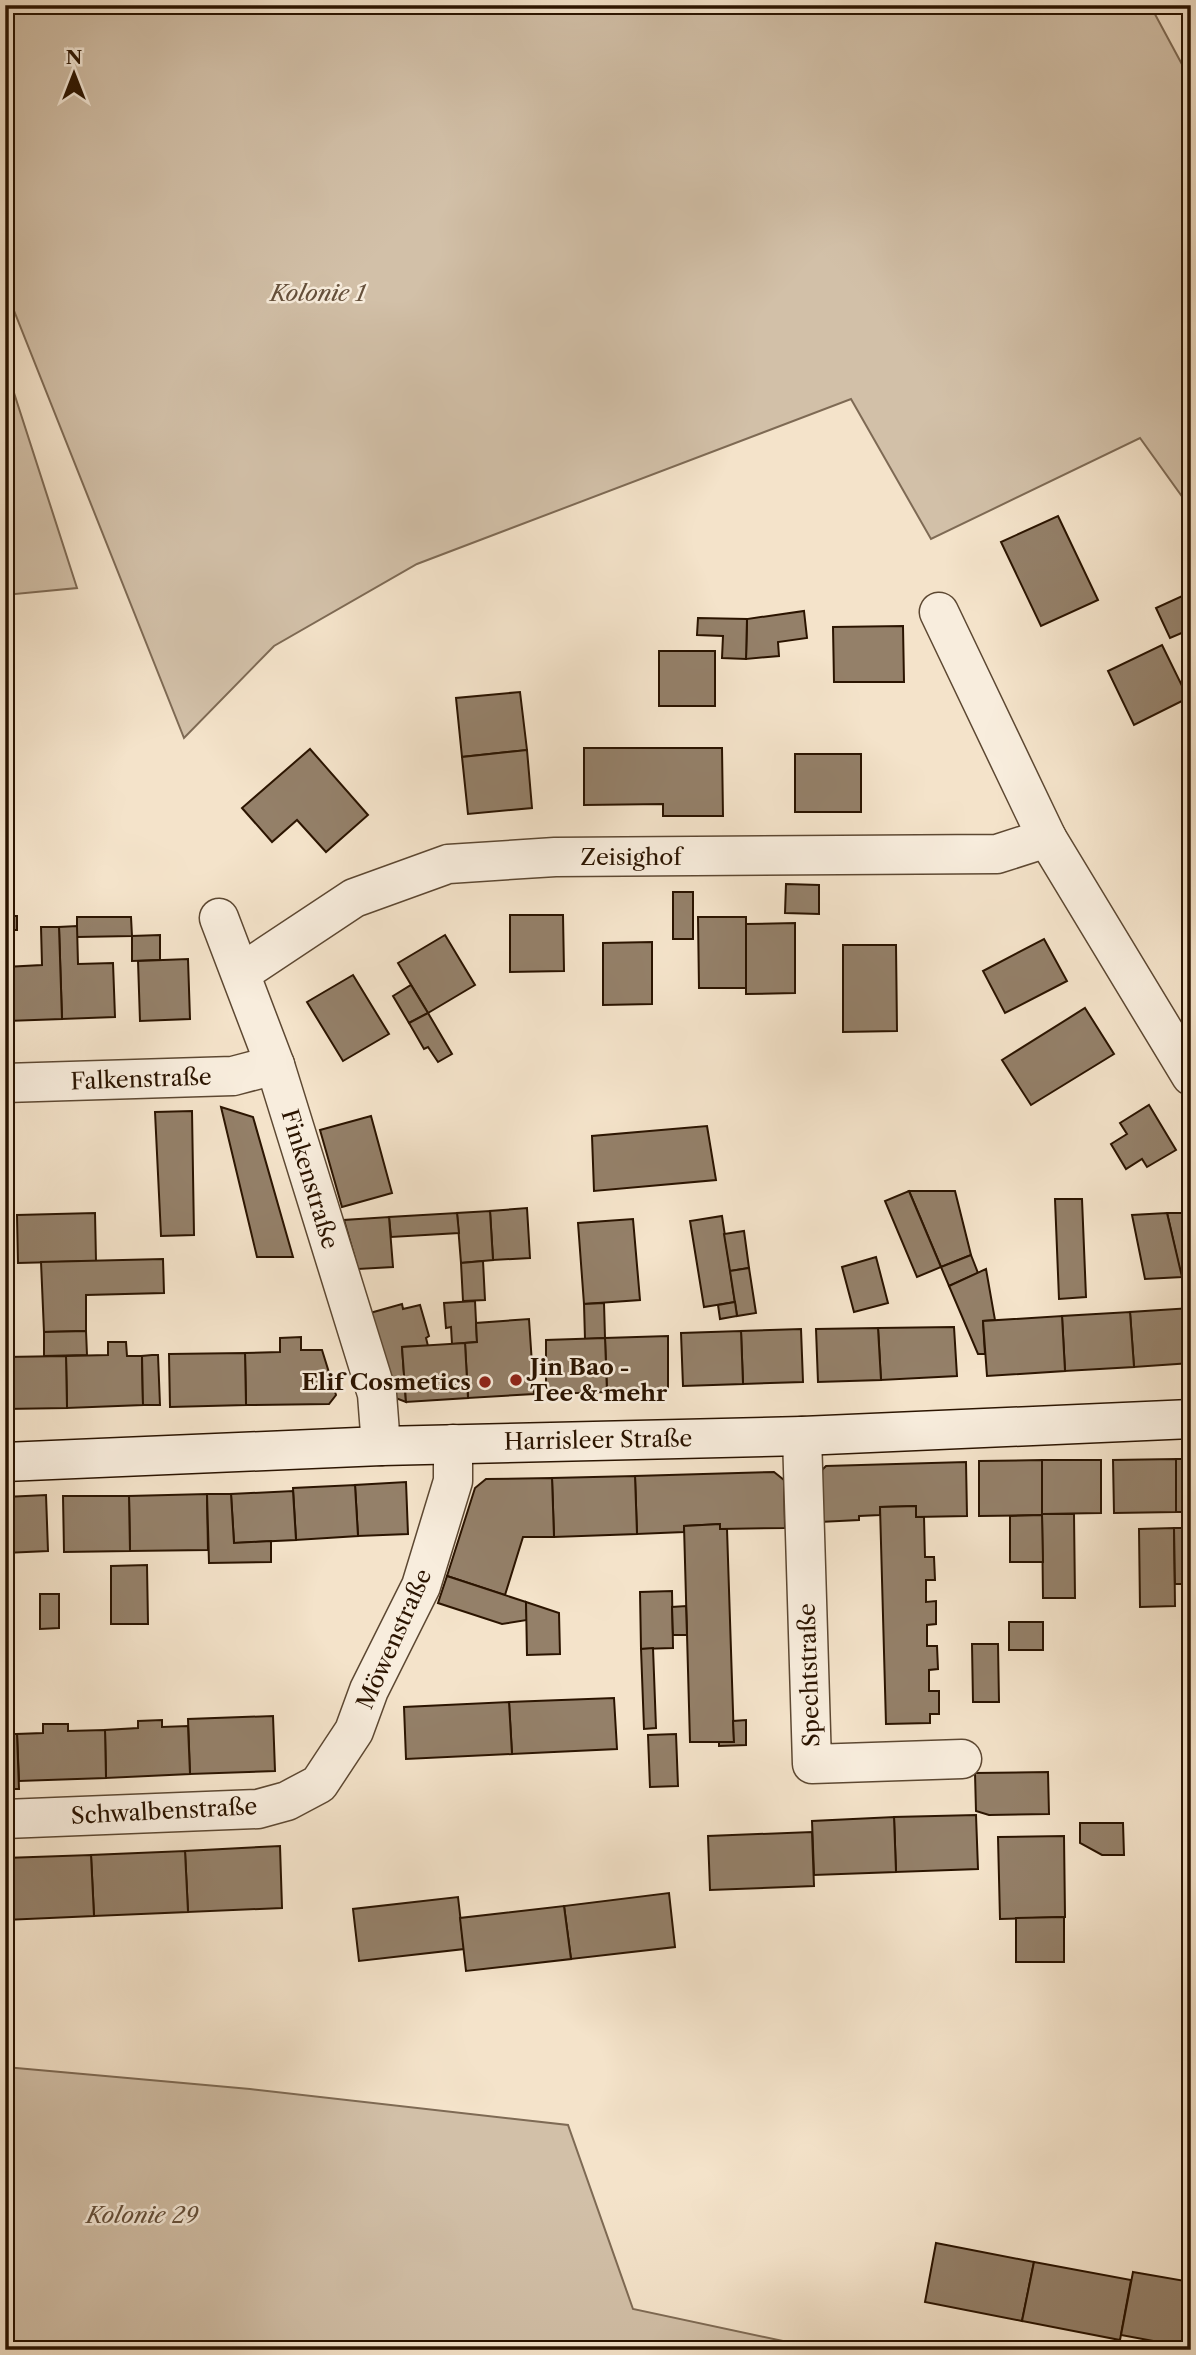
<svg xmlns="http://www.w3.org/2000/svg" width="1196" height="2355" viewBox="0 0 1196 2355" font-family="'Libre Caslon Text',serif">
<rect width="100%" height="100%" fill="#f4e3ca"/>
<filter id="stains"><feTurbulence type="fractalNoise" baseFrequency=".00286" numOctaves="4"/><feColorMatrix values="0 0 0 0 .2 0 0 0 0 .09 0 0 0 0 .02 0 0 0 .5 -.17"/></filter>
<radialGradient id="worn" r=".72"><stop offset=".6" stop-color="#630" stop-opacity="0"/><stop offset="1" stop-color="#630" stop-opacity=".3"/></radialGradient>
<g fill="#d2c0a8" stroke="#7e6a54" stroke-width="2">
<path d="M5,5H1150L1191,81V509L1140,438L931,539L851,399L417,564L274,646L184,738L5,288Z"/>
<path d="M5,365L77,588L5,595Z"/>
<path d="M5,2067L250,2089L568,2125L633,2309L825,2350H5Z"/>
</g>
<g fill="#948069" stroke="#2b1400" stroke-width="2">
<path d="M1058,516L1098,600L1041,626L1001,542Z"/>
<path d="M1191,592V629L1170,638L1156,608Z"/>
<path d="M804,611L807,638L778,642L779,656L746,659L747,619Z"/>
<path d="M698,618L747,619L746,659L722,658L723,636L697,635Z"/>
<path d="M903,626L904,682H834L833,627Z"/>
<path d="M1162,645L1188,698L1134,725L1108,671Z"/>
<rect x="659" y="651" width="56" height="55"/>
<path d="M520,692L527,750L462,757L456,698Z"/>
<path d="M584,748H722L723,816H663V804L584,805Z"/>
<path d="M310,749L368,815L326,852L297,820L272,842L242,808Z"/>
<path d="M527,750L532,808L468,814L462,757Z"/>
<rect x="795" y="754" width="66" height="58"/>
<path d="M786,884L819,885V914L785,913Z"/>
<rect x="673" y="892" width="20" height="47"/>
<path d="M510,915H563L564,971L510,972Z"/>
<path d="M5,916H17V930H11V952H5Z"/>
<path d="M77,917H131L132,936L77,937Z"/>
<path d="M698,917H746V988H699Z"/>
<path d="M795,923V993L746,994V924Z"/>
<path d="M77,926L78,964L113,963L115,1017L62,1019L59,927Z"/>
<path d="M41,927H59L62,1019L7,1021L5,967L42,965Z"/>
<path d="M160,935V960L132,961V936Z"/>
<path d="M445,935L475,985L428,1013L398,963Z"/>
<path d="M1044,939L1067,981L1005,1013L983,971Z"/>
<path d="M652,942V1004L603,1005V943Z"/>
<path d="M843,945H896L897,1031L843,1032Z"/>
<path d="M188,959L190,1019L140,1021L138,961Z"/>
<path d="M353,975L389,1034L343,1061L307,1002Z"/>
<path d="M411,985L428,1013L409,1023L393,996Z"/>
<path d="M1085,1008L1114,1054L1031,1105L1002,1060Z"/>
<path d="M428,1013L452,1054L438,1062L428,1047L424,1049L409,1023Z"/>
<path d="M1149,1105L1176,1150L1147,1167L1142,1159L1126,1169L1111,1144L1127,1134L1120,1123Z"/>
<path d="M221,1107L253,1117L293,1257H257Z"/>
<path d="M192,1111L194,1235L161,1236L155,1112Z"/>
<path d="M371,1116L392,1193L342,1207L320,1130Z"/>
<path d="M707,1126L716,1180L594,1191L592,1136Z"/>
<path d="M909,1191H955L971,1255L941,1267Z"/>
<path d="M909,1191L941,1267L917,1277L885,1201Z"/>
<path d="M1055,1199H1082L1086,1297L1059,1299Z"/>
<path d="M527,1208L530,1258L493,1260L490,1211Z"/>
<path d="M490,1211L493,1260L461,1263L457,1213Z"/>
<path d="M95,1213L96,1261L18,1263L17,1215Z"/>
<path d="M457,1213L459,1233L391,1237L389,1217Z"/>
<path d="M1167,1213H1191V1271H1180Z"/>
<path d="M1167,1213L1182,1277L1145,1279L1132,1215Z"/>
<path d="M722,1216L735,1302L704,1307L690,1221Z"/>
<path d="M389,1217L393,1267L358,1269L344,1220Z"/>
<path d="M633,1219L640,1300L584,1304L578,1223Z"/>
<path d="M744,1231L749,1268L730,1271L724,1234Z"/>
<path d="M971,1255L978,1273L949,1286L941,1267Z"/>
<path d="M876,1257L888,1303L854,1312L842,1267Z"/>
<path d="M163,1259L164,1293L86,1295V1331L44,1332L41,1262Z"/>
<path d="M483,1261L485,1300L463,1301L461,1263Z"/>
<path d="M749,1268L756,1313L737,1316L730,1271Z"/>
<path d="M986,1269L995,1320L983,1321L985,1354H978L949,1286Z"/>
<path d="M475,1301L477,1342L452,1344L451,1327L446,1328L444,1303Z"/>
<path d="M735,1302L737,1316L720,1319L718,1305Z"/>
<path d="M604,1303L605,1338L585,1339L584,1304Z"/>
<path d="M402,1304L403,1309L420,1305L429,1336L426,1338L428,1346L402,1347L406,1402L393,1397L370,1313Z"/>
<path d="M1191,1308V1363L1134,1367L1130,1312Z"/>
<path d="M1130,1312L1134,1367L1065,1371L1062,1316Z"/>
<path d="M1062,1316L1065,1371L987,1376L983,1321Z"/>
<path d="M529,1319L534,1394L468,1398L465,1343L477,1342L476,1323Z"/>
<path d="M954,1327L957,1376L881,1380L878,1328Z"/>
<path d="M878,1328L881,1380L818,1382L816,1329Z"/>
<path d="M801,1329L803,1382L743,1384L741,1331Z"/>
<path d="M86,1331L87,1355L44,1356V1332Z"/>
<path d="M741,1331L743,1384L683,1386L681,1333Z"/>
<path d="M668,1336V1390L607,1392L605,1338Z"/>
<path d="M301,1337V1350H322L336,1395L329,1404L246,1405L245,1353L280,1352V1338Z"/>
<path d="M605,1338L607,1392L546,1394V1340Z"/>
<path d="M108,1342H126L127,1356H142L143,1405L67,1408L66,1356L108,1355Z"/>
<path d="M465,1343L468,1398L406,1402L402,1347Z"/>
<path d="M245,1353L246,1405L170,1407L169,1354Z"/>
<path d="M152,1355H158L160,1405H143L142,1356Z"/>
<path d="M66,1356L67,1408L5,1409V1357Z"/>
<path d="M1176,1459V1512L1114,1513L1113,1460Z"/>
<rect x="1176" y="1459" width="15" height="53"/>
<path d="M1042,1460H1101V1513L1042,1514Z"/>
<path d="M1042,1460V1515L979,1516V1461Z"/>
<path d="M966,1462L967,1516L916,1517V1506L880,1507V1515L859,1516V1520L820,1522L818,1474L826,1466Z"/>
<path d="M774,1472L784,1480L785,1528L720,1529V1524L684,1526V1532L637,1534L635,1476Z"/>
<path d="M635,1476L637,1534L554,1537L552,1478Z"/>
<path d="M552,1478L554,1537H523L505,1595L447,1576L475,1488L486,1479Z"/>
<path d="M406,1482L408,1534L358,1536L355,1485Z"/>
<path d="M355,1485L358,1536L296,1540L293,1488Z"/>
<path d="M293,1491L296,1540L234,1543L231,1494Z"/>
<path d="M207,1494L208,1550L130,1551L129,1496Z"/>
<path d="M207,1494H231L234,1543L271,1541V1562L209,1563Z"/>
<path d="M46,1495L48,1551L5,1553V1497Z"/>
<path d="M63,1496H129L130,1551L64,1552Z"/>
<path d="M916,1506V1517H924L925,1557H934L935,1580H926V1602L936,1601V1624L927,1625V1646H937L938,1669L929,1670V1691H939V1714H930V1723L886,1724L880,1507Z"/>
<path d="M1042,1514H1074L1075,1598H1043Z"/>
<path d="M1042,1515L1043,1562H1010V1516Z"/>
<path d="M720,1524V1529H727L734,1742H690L684,1526Z"/>
<path d="M1174,1528L1175,1606L1140,1607L1139,1529Z"/>
<path d="M1174,1528H1191V1584H1175Z"/>
<path d="M147,1565L148,1624H111V1566Z"/>
<path d="M447,1576L526,1602L527,1620L502,1624L438,1603Z"/>
<path d="M672,1591L673,1648L641,1649L640,1592Z"/>
<path d="M40,1594H59V1628L40,1629Z"/>
<path d="M526,1602L559,1613L560,1654L527,1655Z"/>
<path d="M686,1606L687,1635H673L672,1607Z"/>
<rect x="1009" y="1622" width="34" height="28"/>
<path d="M972,1644H998L999,1702H973Z"/>
<path d="M653,1648L656,1728L644,1729L641,1649Z"/>
<path d="M614,1698L617,1749L512,1754L509,1702Z"/>
<path d="M509,1702L512,1754L406,1759L404,1707Z"/>
<path d="M273,1716L275,1771L190,1774L188,1719Z"/>
<path d="M162,1720V1727L188,1726L190,1774L106,1778L105,1730L138,1728V1721Z"/>
<path d="M746,1720V1745L719,1746V1742H734L733,1721Z"/>
<path d="M43,1724H68V1731L105,1730L106,1778L19,1781L17,1734L43,1733Z"/>
<path d="M5,1734H17L19,1789H5Z"/>
<path d="M676,1734L678,1786L650,1787L648,1735Z"/>
<path d="M1048,1772L1049,1814L989,1815L976,1811L975,1773Z"/>
<path d="M976,1815L978,1869L896,1872L894,1817Z"/>
<path d="M894,1817L896,1872L814,1875L812,1821Z"/>
<path d="M1080,1823H1123L1124,1855H1102L1080,1843Z"/>
<path d="M812,1832L814,1886L710,1890L708,1836Z"/>
<path d="M1064,1836L1065,1917L1000,1919L998,1837Z"/>
<path d="M280,1846L282,1908L188,1912L185,1851Z"/>
<path d="M185,1851L188,1912L94,1916L91,1855Z"/>
<path d="M91,1855L94,1916L5,1920V1858Z"/>
<path d="M669,1893L675,1947L571,1959L564,1906Z"/>
<path d="M458,1897L464,1949L359,1961L353,1909Z"/>
<path d="M564,1906L571,1959L466,1971L460,1918Z"/>
<path d="M1064,1917V1962H1016V1918Z"/>
<path d="M936,2243L1034,2262L1022,2321L925,2302Z"/>
<path d="M1034,2262L1131,2280L1120,2340L1022,2321Z"/>
<path d="M1133,2272L1191,2282V2348L1121,2335Z"/>
</g>
<g fill="none" stroke-linecap="round" stroke-linejoin="round">
<g stroke="#5d4832" stroke-width="41">
<g id="minor">
<path d="M939,612L1047,838"/>
<path d="M219,918L275,1065L377,1394L381,1446"/>
<path d="M241,973L354,898L448,864L555,857L997,854L1047,838L1191,1076"/>
<path d="M5,1083L233,1076L275,1065"/>
<path d="M802,1436L812,1764L962,1759"/>
<path d="M5,1819L258,1809L287,1801L319,1784L354,1731L369,1690L421,1586L453,1481V1444"/>
</g>
</g>
<g stroke="#2b1400" stroke-width="41">
<path id="secondary" d="M5,1462L381,1446L802,1436L1191,1419"/>
</g>
<use href="#minor" stroke="#f8eddd" stroke-width="38"/>
<use href="#secondary" stroke="#f8eddd" stroke-width="38"/>
</g>
<g fill="#8f2418" stroke="#f8eddd" stroke-width="2.5">
<circle cx="516" cy="1380" r="7"/>
<circle cx="485" cy="1382" r="7"/>
</g>
<g text-anchor="middle" dominant-baseline="central" stroke-width="5" stroke-linejoin="round" paint-order="stroke">
<g font-size="23" font-style="italic" fill="#65503b" stroke="#f8eddd">
<text x="318" y="293">Kolonie 1</text>
<text x="142" y="2215">Kolonie 29</text>
</g>
<g font-size="23" fill="#2b1400" stroke="#f8eddd">
<text x="631" y="857">Zeisighof</text>
<text transform="translate(141 1079) rotate(-2)">Falkenstraße</text>
<text transform="translate(310 1179) rotate(73)">Finkenstraße</text>
<text transform="translate(598 1440) rotate(-1)">Harrisleer Straße</text>
<text transform="translate(394 1639) rotate(-66)">Möwenstraße</text>
<text transform="translate(809 1675) rotate(-92)">Spechtstraße</text>
<text transform="translate(164 1811) rotate(-3)">Schwalbenstraße</text>
</g>
<g font-size="23" font-weight="bold" fill="#2b1400" stroke="#f8eddd" text-anchor="start">
<text x="530" y="1367">Jin Bao -<tspan x="530" dy="26">Tee &amp; mehr</tspan></text>
<text x="471" y="1382" text-anchor="end">Elif Cosmetics</text>
</g>
</g>
<rect width="1196" height="2355" fill="none" stroke="#f4e3ca" stroke-width="28"/>
<rect x="7" y="7" width="1182" height="2341" fill="none" stroke="#2b1400" stroke-width="3.5"/>
<rect x="14" y="14" width="1168" height="2327" fill="none" stroke="#2b1400" stroke-width="2"/>
<g transform="translate(74 74)" stroke="#f8eddd" stroke-width="5" paint-order="stroke">
<path d="M0-5L12 26L0 18L-12 26Z" fill="#2b1400"/>
<text y="-10" font-size="19" font-weight="bold" text-anchor="middle" fill="#2b1400">N</text>
</g>
<rect width="100%" height="100%" filter="url(#stains)"/>
<rect width="100%" height="100%" fill="url(#worn)"/>
</svg>
